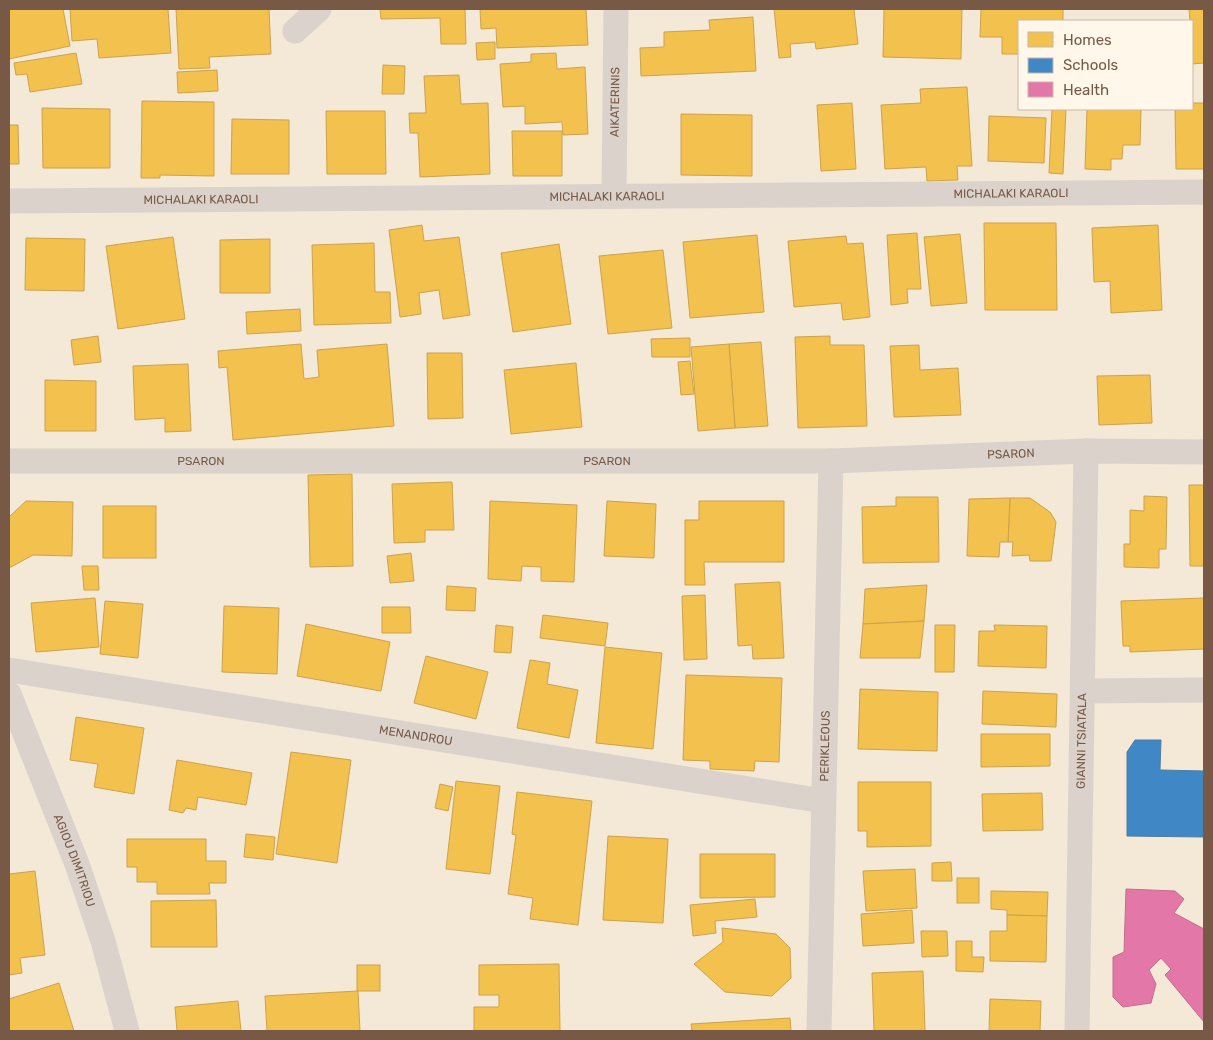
<svg xmlns="http://www.w3.org/2000/svg" width="1213" height="1040" viewBox="0 0 1213 1040" font-family="Rubik,sans-serif">
<rect width="100%" height="100%" fill="#f8f2e7"/>
<path fill="#f4e8d7" fill-rule="evenodd" d="M9,9H1204V1031H9ZM1019,21H1192V109H1019Z"/>
<g fill="#f2c14e" stroke="#cda24c">
<path d="M9,9H63L70,46L9,59Z"/>
<path d="M70,9H168L171,53L99,58L97,39L72,41Z"/>
<path d="M176,9H269L271,54L209,57L210,68L179,69Z"/>
<path d="M380,9H465L466,44H441L440,18L381,19Z"/>
<path d="M480,9H586L588,45L497,48L496,28L481,29Z"/>
<path d="M774,9H854L858,44L816,49L815,42L790,44L791,57L779,58Z"/>
<path d="M884,9H962L961,59L883,57Z"/>
<path d="M981,9H1063V21H1019V54H1002V37H980Z"/>
<path d="M1189,9H1204V63L1192,64V21H1190Z"/>
<path d="M753,17L756,71L641,76L640,48L664,47V32L710,30L709,20Z"/>
<path d="M495,42V59L477,60L476,43Z"/>
<path d="M76,53L82,84L30,92L27,74L16,75L14,63Z"/>
<path d="M556,53L557,69L585,67L588,134L563,135L562,122L525,124V106L503,107L500,64L531,62V54Z"/>
<path d="M383,65L405,66L404,94H382Z"/>
<path d="M217,70L218,91L178,93L177,72Z"/>
<path d="M459,75L461,104L488,103L490,174L420,177L418,133H410L409,113H426L424,76Z"/>
<path d="M967,87L972,166H957L958,180L927,181L926,167L885,169L881,105L921,103L920,89Z"/>
<path d="M142,101L214,102V176L160,175V178H141Z"/>
<path d="M852,103L856,169L821,171L817,105Z"/>
<path d="M1192,103H1204V169H1176L1175,109H1192Z"/>
<path d="M42,108L110,109V168H43Z"/>
<path d="M1052,109H1066L1063,174L1049,173Z"/>
<path d="M1087,109H1141L1140,145H1123L1122,159H1111V170L1085,169Z"/>
<path d="M326,111H385L386,174H327Z"/>
<path d="M681,114L752,115V176L681,175Z"/>
<path d="M989,116L1046,118L1044,163L988,161Z"/>
<path d="M232,119L289,120V174H231Z"/>
<path d="M9,125H18L19,164H9Z"/>
<path d="M512,131H562V176H513Z"/>
<path d="M984,223H1056L1057,310H985Z"/>
<path d="M422,225L424,241L459,237L470,315L443,319L439,290L419,293L421,314L400,317L389,230Z"/>
<path d="M1158,225L1162,310L1111,313L1110,281L1094,282L1092,228Z"/>
<path d="M917,233L921,289H907L908,303L891,305L887,235Z"/>
<path d="M960,234L967,303L931,306L924,237Z"/>
<path d="M757,235L764,312L690,318L683,242Z"/>
<path d="M846,236L847,244L863,243L870,317L843,320L841,303L794,307L788,241Z"/>
<path d="M173,237L185,319L118,329L106,246Z"/>
<path d="M26,238L85,239L84,291L25,290Z"/>
<path d="M270,239V293H220V240Z"/>
<path d="M374,243L375,292H390L391,323L314,325L312,245Z"/>
<path d="M559,244L571,324L513,332L501,253Z"/>
<path d="M663,250L672,328L608,334L599,256Z"/>
<path d="M300,309L301,331L247,334L246,312Z"/>
<path d="M98,336L101,362L74,365L71,340Z"/>
<path d="M830,336V345H864L867,426L798,428L795,337Z"/>
<path d="M690,338V357H652L651,339Z"/>
<path d="M761,342L768,426L735,428L729,344Z"/>
<path d="M301,344L304,379L319,377L317,350L387,344L394,426L233,440L227,367L219,368L218,351Z"/>
<path d="M729,344L735,428L698,431L691,347Z"/>
<path d="M919,345L920,370L958,368L961,415L894,417L890,346Z"/>
<path d="M427,353H462L463,418L428,419Z"/>
<path d="M690,361L694,394L681,395L678,362Z"/>
<path d="M576,363L582,427L511,434L504,370Z"/>
<path d="M188,364L191,431L165,432V418L135,420L133,366Z"/>
<path d="M1150,375L1152,423L1099,425L1097,376Z"/>
<path d="M45,380L96,381V431H45Z"/>
<path d="M352,474L353,566L310,567L308,475Z"/>
<path d="M452,482L454,530H425V542L394,543L392,484Z"/>
<path d="M1189,485H1204V566H1190Z"/>
<path d="M1144,496L1167,497L1166,549H1159V568L1124,567V544H1130V510L1144,511Z"/>
<path d="M896,497H938L939,562L863,563L862,507L896,506Z"/>
<path d="M1010,498H1030L1050,512L1056,522L1051,561H1030L1029,555L1012,556L1013,542H1008Z"/>
<path d="M1010,498L1008,542H1000L999,557L967,556L969,499Z"/>
<path d="M26,501L73,502L72,556L33,555L9,568V517Z"/>
<path d="M490,501L577,505L574,582L541,581V567L522,566L521,581L488,579Z"/>
<path d="M607,501L656,504L654,558L604,556Z"/>
<path d="M699,501H784V562H704L705,585H685V520H699Z"/>
<rect x="103" y="506" width="53" height="52"/>
<path d="M411,553L414,581L390,583L387,556Z"/>
<path d="M82,566H98L99,590H84Z"/>
<path d="M780,582L784,658L753,659L752,645L738,646L735,584Z"/>
<path d="M927,585L924,621L863,624L865,589Z"/>
<path d="M447,586L476,588L475,611L446,610Z"/>
<path d="M705,595L707,659L684,660L682,596Z"/>
<path d="M95,598L99,647L36,652L31,603Z"/>
<path d="M1204,598V649L1130,652V646H1123L1121,601Z"/>
<path d="M105,601L143,604L138,658L100,654Z"/>
<path d="M224,606L279,608L277,674L222,672Z"/>
<path d="M382,607H410L411,633H382Z"/>
<path d="M543,615L608,623L605,646L540,638Z"/>
<path d="M924,621L920,658H860L863,624Z"/>
<path d="M306,624L390,642L381,691L297,676Z"/>
<path d="M496,625L513,627L511,653L494,652Z"/>
<path d="M935,625H955L954,672H935Z"/>
<path d="M994,625L1047,626L1046,668L978,666L979,631H995Z"/>
<path d="M605,647L662,653L653,749L596,743Z"/>
<path d="M426,656L488,672L476,719L414,703Z"/>
<path d="M530,660L550,663L547,684L578,690L569,738L517,728Z"/>
<path d="M686,675L782,678L779,762L755,761L754,771L710,769V761L683,760Z"/>
<path d="M860,689L938,692L937,751L858,749Z"/>
<path d="M983,691L1057,694L1056,727L982,724Z"/>
<path d="M76,717L144,728L134,794L94,787L98,764L70,760Z"/>
<path d="M981,734H1050V766L981,767Z"/>
<path d="M291,752L351,760L337,863L276,854Z"/>
<path d="M177,760L252,773L246,805L198,797L196,810L186,808L183,813L169,810Z"/>
<path d="M456,781L500,786L490,874L446,869Z"/>
<path d="M858,782H931V846L867,847V831H858Z"/>
<path d="M440,784L453,787L448,811L435,808Z"/>
<path d="M517,792L592,801L578,925L530,919L533,898L508,894L516,835L512,834Z"/>
<path d="M1042,793L1043,830L983,831L982,794Z"/>
<path d="M246,834L275,837L273,860L244,857Z"/>
<path d="M608,836L668,839L663,923L603,920Z"/>
<path d="M127,839H206V861H226V883H209L210,894H157V882H137V867H127Z"/>
<path d="M700,854H775V897L700,898Z"/>
<path d="M951,862L952,881H932V863Z"/>
<path d="M915,869L917,908L866,911L863,871Z"/>
<path d="M35,871L45,955L20,958L22,973L9,975V874Z"/>
<rect x="957" y="878" width="22" height="25"/>
<path d="M991,891L1048,892L1047,916L1007,915V910L991,909Z"/>
<path d="M755,899L757,917L715,921L716,933L693,936L690,905Z"/>
<path d="M216,900L217,947H151V901Z"/>
<path d="M912,910L914,943L863,946L861,914Z"/>
<path d="M1007,915L1047,916L1046,962L990,961V931H1007Z"/>
<path d="M722,928L776,934L790,948L791,978L772,996L725,992L694,964L723,942Z"/>
<path d="M921,931H947L948,956L922,957Z"/>
<path d="M956,941H972V957H984L983,972L956,971Z"/>
<path d="M559,964L560,1031H474V1007H499V995H479V965Z"/>
<rect x="357" y="965" width="23" height="26"/>
<path d="M923,971L925,1031H874L872,973Z"/>
<path d="M59,983L74,1031H9V999Z"/>
<path d="M358,991L360,1031H267L265,996Z"/>
<path d="M990,999L1041,1001L1040,1031H989Z"/>
<path d="M238,1001L241,1031H177L175,1007Z"/>
<path d="M790,1018L791,1031H692L691,1024Z"/>
</g>
<path fill="#3f88c5" stroke="#507a9f" d="M1135,740H1161L1160,770L1204,771V837L1127,836V752Z"/>
<path fill="#e377a8" stroke="#c36e8b" d="M1126,889L1175,891L1184,899L1174,913L1204,929V1022L1165,975L1171,969L1161,958L1149,970L1156,984L1151,1003L1123,1007L1113,997V957L1124,952Z"/>
<g fill="none" stroke-linecap="round" stroke-linejoin="round">
<g stroke="#dbd2cb" stroke-width="25">
<path d="M295,31L319,9"/>
<path id="s1" d="M614,196L616,9"/>
<path id="s2" d="M9,201L1204,192"/>
<path id="s3" d="M9,461H831L1086,451L1204,452"/>
<path id="s4" d="M9,670L823,801"/>
<path d="M1083,691L1204,690"/>
<path id="s5" d="M9,694L77,864L103,941L127,1031"/>
<path id="s6" d="M819,1031L831,461"/>
<path id="s7" d="M1077,1031L1086,451"/>
</g>
</g>
<g text-anchor="middle" dominant-baseline="central" stroke-width="5" stroke-linejoin="round" paint-order="stroke">
<g font-size="12" fill="#775946" stroke="#fff7e9">
<text stroke="none"><textPath href="#s1" startOffset="94">AIKATERINIS</textPath></text>
<text stroke="none"><textPath href="#s2" startOffset="1002">MICHALAKI KARAOLI</textPath></text>
<text stroke="none"><textPath href="#s2" startOffset="598">MICHALAKI KARAOLI</textPath></text>
<text stroke="none"><textPath href="#s2" startOffset="192">MICHALAKI KARAOLI</textPath></text>
<text stroke="none"><textPath href="#s3" startOffset="1002">PSARON</textPath></text>
<text stroke="none"><textPath href="#s3" startOffset="192">PSARON</textPath></text>
<text stroke="none"><textPath href="#s3" startOffset="598">PSARON</textPath></text>
<text stroke="none"><textPath href="#s4" startOffset="412">MENANDROU</textPath></text>
<text stroke="none"><textPath href="#s7" startOffset="290">GIANNI TSIATALA</textPath></text>
<text stroke="none"><textPath href="#s6" startOffset="285">PERIKLEOUS</textPath></text>
<text stroke="none"><textPath href="#s5" startOffset="179">AGIOU DIMITRIOU</textPath></text>
</g>
</g>
<rect width="1213" height="1040" fill="none" stroke="#775946" stroke-width="20"/>
<rect x="1018" y="20" width="175" height="90" fill="#fff7e9" stroke="#c9b8a8"/>
<rect x="1028" y="32" width="25" height="15" fill="#f2c14e" stroke="#c9b8a8"/>
<text x="1063" y="45" font-size="15" fill="#775946">Homes</text>
<rect x="1028" y="58" width="25" height="15" fill="#3f88c5" stroke="#c9b8a8"/>
<text x="1063" y="70" font-size="15" fill="#775946">Schools</text>
<rect x="1028" y="82" width="25" height="15" fill="#e377a8" stroke="#c9b8a8"/>
<text x="1063" y="95" font-size="15" fill="#775946">Health</text>
</svg>
